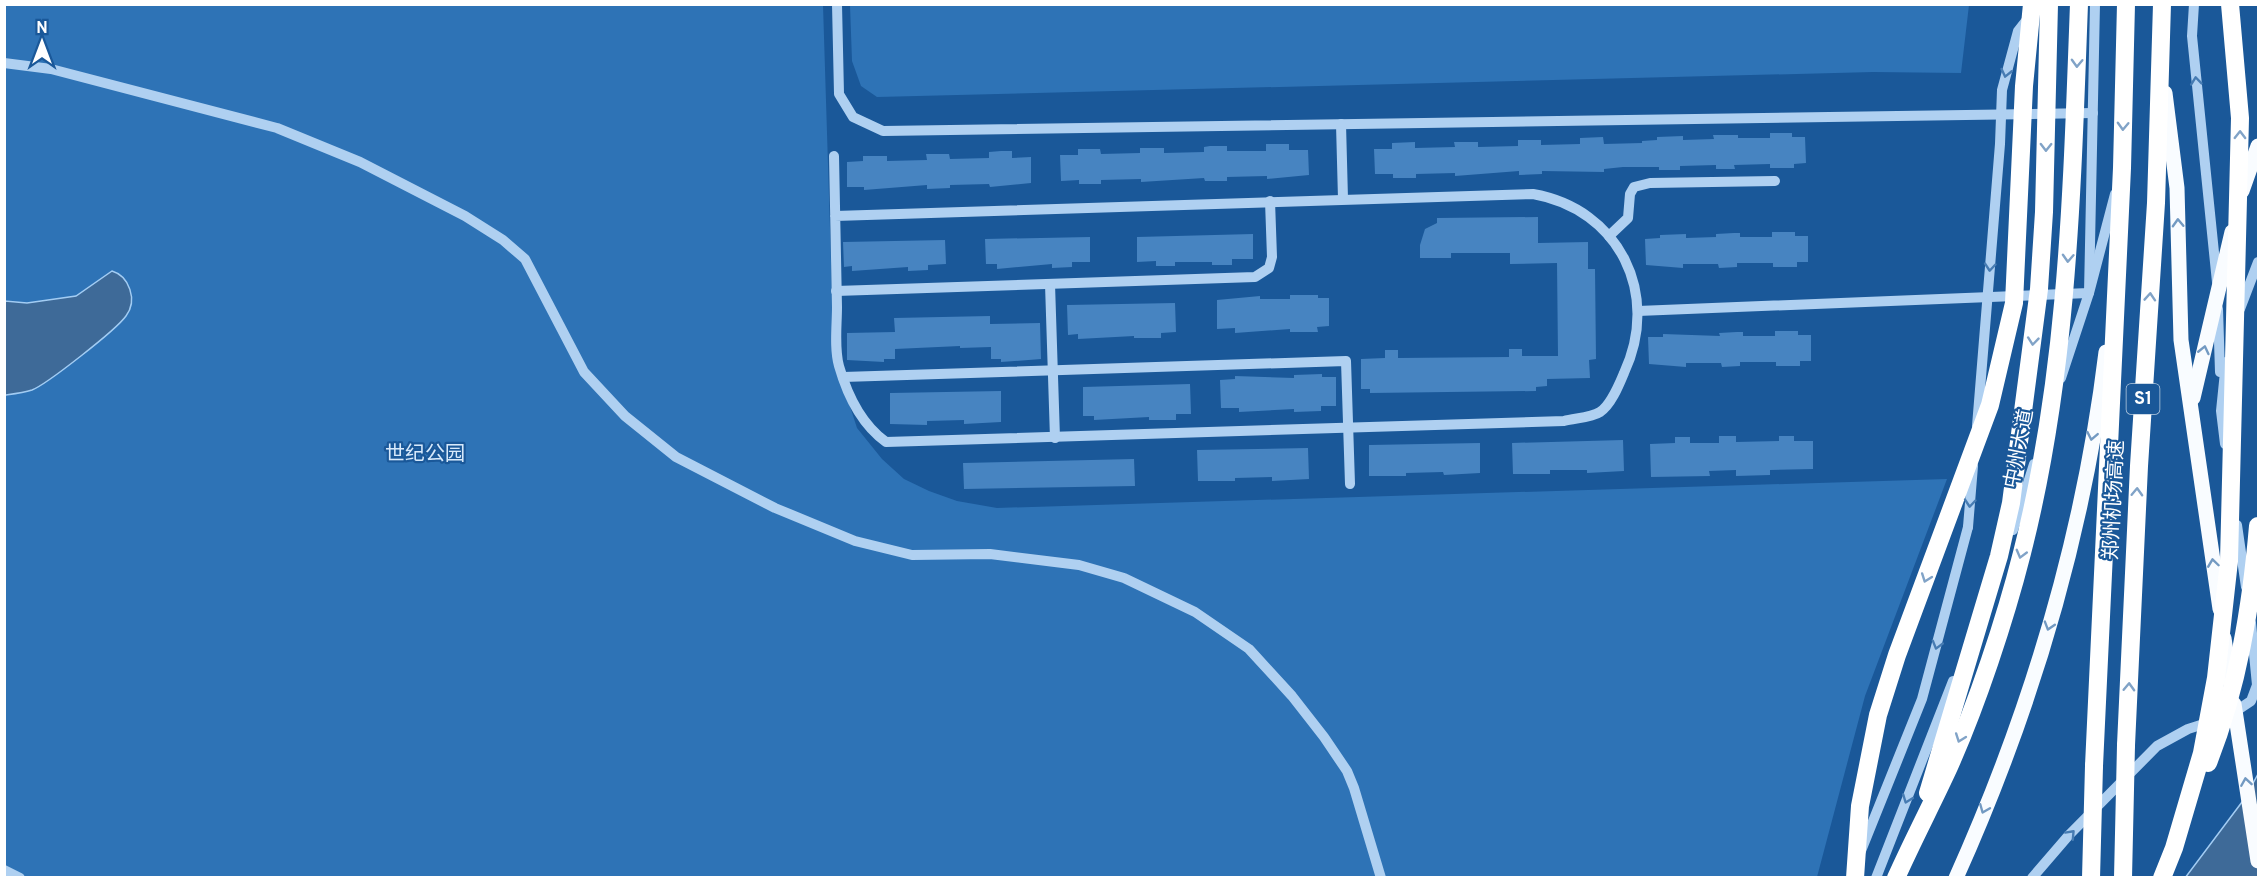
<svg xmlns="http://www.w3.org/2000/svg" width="2263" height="882" viewBox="0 0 2263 882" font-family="Overpass,'Noto Sans SC',sans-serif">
<rect width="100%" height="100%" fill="#1a5899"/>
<g fill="#2e73b6">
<path d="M5,5H823L834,357L857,428L882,459L904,479L929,491L957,501L997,508L1947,479L1865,696L1817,877L5,878Z"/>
<path d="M850,5V4L1969,5L1961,73L1873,72L877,97L861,86L852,61Z"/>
</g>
<g fill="#3e6a98" stroke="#a2ccf3" stroke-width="1.5">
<path d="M112,271C129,276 138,300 126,316C116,330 47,384 32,390C23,393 13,394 5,395V301L27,303L76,296Z"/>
<path d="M2258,774V877L2185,878L2245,798Z"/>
</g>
<g fill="#4784c1">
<path d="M1770,133H1792V137H1805L1806,163L1794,164V168H1770V164L1734,165L1735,169H1716V165L1680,166V170H1659V167H1623L1604,169V172L1542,171V174L1519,175V171L1455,176V173L1416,174V178H1393V174H1375L1374,149H1392V143L1415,142V148L1455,147L1454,142H1478V147L1518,146V140H1541V145L1580,144V138L1603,137L1604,144L1642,143V141L1657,140V137L1683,136V140L1714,139L1713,135H1738V138H1770Z"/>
<path d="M1266,144H1289V150H1308L1309,175L1267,179V176L1227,177V181H1205L1204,178L1141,182V179L1101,180V184H1079V180L1061,181L1060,155H1078V149H1100L1101,154L1140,153V148H1164V153L1204,152V147L1210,146H1227V151H1266Z"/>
<path d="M1001,151H1012V158L1031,157V183L990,187L989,184L950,185V188L927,189V185L864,190V187H847V162L863,161V156H887V161L927,160L926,154H949L950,159L989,158V152Z"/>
<path d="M1538,217V243L1588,242V269H1595L1596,359L1589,360L1590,378L1547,379V386L1536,387V391L1370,393V389H1361V359L1385,358V350H1398V358L1509,357V349H1522V356H1558L1557,263L1510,264V253H1451V258H1420V245L1425,229L1437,223V218Z"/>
<path d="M1772,232H1795V236H1808V262H1797V267H1773V263H1737V267L1719,268L1718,264H1683V268L1646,265L1645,239L1660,238V235L1686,234V238L1716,237V234L1734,233H1740V237H1772Z"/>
<path d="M1253,234V259H1232V265H1212V262H1175V266H1156V261L1137,262V237Z"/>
<path d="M1090,237V262H1072V267L1052,268V264L997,269V264H986L985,239Z"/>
<path d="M945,240L946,264L928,265V270L908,271V267L852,271V266L844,267L843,242Z"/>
<path d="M1290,295H1318V298H1329V326L1317,327L1318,332H1290V329L1235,333V328L1217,329V300L1260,296V299H1290Z"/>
<path d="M1175,303L1176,332L1161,333V338H1134V336L1078,339V334L1068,335L1067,305Z"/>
<path d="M990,316V324L1040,323L1041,359L1001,362V359H991V347L960,348V346L895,349V359H884V362L847,360V333L895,332L894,318Z"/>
<path d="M1775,331H1798V335H1811V361H1800V366H1776V362H1740V366L1722,367L1721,363H1686V367L1649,364L1648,337H1663V334L1720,336L1719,333L1737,332H1743V336H1775Z"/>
<path d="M1322,374V377H1336V406H1321V411L1294,412V409L1239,412V408H1221L1220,380L1235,379V376L1294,378V375Z"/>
<path d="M1190,384L1191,414H1176V420H1149V417L1094,420V416H1083V387Z"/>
<path d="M1001,391V422L964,424V420L927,421V425L890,424V393Z"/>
<path d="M1719,436H1736V442L1779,441V436H1794V441H1813V469L1770,470V475L1736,476V470L1709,471L1710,476L1651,477L1650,444L1675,443V437H1690V443H1719Z"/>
<path d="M1623,440L1624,471L1587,473V470H1550V474H1513L1512,443Z"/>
<path d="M1480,443V473L1444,475L1443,472L1406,473V476H1369V445Z"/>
<path d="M1308,448L1309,479L1272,481V477L1235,478V481H1198L1197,450Z"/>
<path d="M1134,459L1135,486L964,489L963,463Z"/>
</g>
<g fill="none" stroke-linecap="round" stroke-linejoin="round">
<g stroke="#afd0f1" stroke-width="10">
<path d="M837,4L839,94L853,117L883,131L2093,113"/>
<path d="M2194,4L2192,36L2217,282"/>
<path d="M4,63L51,69L277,128L360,162L465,216L503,240L525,259L584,372L625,416L676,457L775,508L855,541L912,555L990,554L1079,565L1124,578L1195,612L1249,649L1292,696L1324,737L1347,771L1354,788L1381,878"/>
<path d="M1341,124L1343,199"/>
<path d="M834,156C835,206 836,256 837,307C837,325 834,348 839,366C847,394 861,424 886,442L1564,421C1574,418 1591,418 1600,412C1611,405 1619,385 1624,373C1661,294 1619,209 1533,194L835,216"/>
<path d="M1609,236L1628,218L1630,194L1634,187L1650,183L1775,181"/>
<path d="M1050,284L1055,438"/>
<path d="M836,291L1255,277L1269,268L1272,257L1270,201"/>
<path d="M2218,309L2220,372"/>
<path d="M2240,309L2258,262"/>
<path d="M1638,311L2089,293L2095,4"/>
<path d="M843,377L1346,361L1350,484"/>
<path d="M2061,378L2089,293L2115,194"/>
<path d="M2225,444L2221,411L2226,362"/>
<path d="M2237,525L2246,587"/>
<path d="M2013,530L2034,464"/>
<path d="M2230,715L2251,701L2257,685L2251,623"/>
<path d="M1861,851L1922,699L1968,527"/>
<path d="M4,870L20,878"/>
<path d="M1876,878L1953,681"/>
<path d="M2032,878L2069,835L2157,746L2188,729L2210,722"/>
</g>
<g stroke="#f9fcff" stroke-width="15">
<path d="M2165,93L2177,188L2181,340L2220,609"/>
<path d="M2242,191L2258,146"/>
<path d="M2193,398L2232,232"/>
<path d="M2224,638L2231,686"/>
<path d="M1956,878C2031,711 2084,533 2106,352"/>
</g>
<g stroke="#fff" stroke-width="18">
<path d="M2126,745L2139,466L2156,203L2162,4"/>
<path d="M2094,766L2122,168L2126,4"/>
</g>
<g stroke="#afd0f1" stroke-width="10">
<path d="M1977,426L2000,144L2002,90L2018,31L2029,17"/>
<path d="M1968,527L1973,466"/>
</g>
<path stroke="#f9fcff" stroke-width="15" d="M2234,704L2258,861"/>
<g stroke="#fff" stroke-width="18">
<path d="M2208,763C2238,687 2251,608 2258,526"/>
<path d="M1928,793L1999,556L2011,503L2039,289L2044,212L2049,4"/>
<path d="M1855,878L1860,806L1878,715L1897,655L1990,405L2014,303L2024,86L2032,4"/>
<path d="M1896,878C1913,840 1932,804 1949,767C1977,704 2005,620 2022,553C2068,373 2072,189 2079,4"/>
<path d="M2091,878L2094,766"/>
<path d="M2123,878L2126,745"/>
<path d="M2162,878L2174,848L2202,753L2216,678L2229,561L2240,118L2230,4"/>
</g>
</g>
<defs><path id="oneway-chevron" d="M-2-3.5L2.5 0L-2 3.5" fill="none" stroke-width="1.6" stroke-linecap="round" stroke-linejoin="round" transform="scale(1.5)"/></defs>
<g stroke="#81a3c7">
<use href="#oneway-chevron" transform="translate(2077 63) rotate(92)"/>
<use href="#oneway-chevron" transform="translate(2123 126) rotate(92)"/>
<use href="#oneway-chevron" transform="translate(2240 135) rotate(-89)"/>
<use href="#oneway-chevron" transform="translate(2046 147) rotate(91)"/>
<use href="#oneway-chevron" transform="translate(2068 258) rotate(93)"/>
<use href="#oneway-chevron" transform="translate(2150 297) rotate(-86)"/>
<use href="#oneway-chevron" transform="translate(2033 341) rotate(96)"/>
<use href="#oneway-chevron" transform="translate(2137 492) rotate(-88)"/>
<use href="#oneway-chevron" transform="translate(2021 554) rotate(105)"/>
<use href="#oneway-chevron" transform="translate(1926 578) rotate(110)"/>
<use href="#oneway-chevron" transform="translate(2129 687) rotate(-88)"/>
<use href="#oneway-chevron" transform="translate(1960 738) rotate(110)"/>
</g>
<g stroke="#477cb3">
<use href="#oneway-chevron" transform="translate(2006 73) rotate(103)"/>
<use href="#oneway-chevron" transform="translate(2196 81) rotate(-96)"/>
<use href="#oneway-chevron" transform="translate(1990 267) rotate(95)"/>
<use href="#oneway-chevron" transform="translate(1970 503) rotate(95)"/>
<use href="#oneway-chevron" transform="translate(1937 645) rotate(106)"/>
<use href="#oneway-chevron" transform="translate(1907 799) rotate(111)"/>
<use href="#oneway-chevron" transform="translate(2071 834) rotate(-47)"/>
</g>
<g stroke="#739ac2">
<use href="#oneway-chevron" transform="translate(2178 223) rotate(-92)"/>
<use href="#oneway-chevron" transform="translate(2204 350) rotate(-77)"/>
<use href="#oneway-chevron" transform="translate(2092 436) rotate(101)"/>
<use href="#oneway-chevron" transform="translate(2213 563) rotate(-98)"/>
<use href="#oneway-chevron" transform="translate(2049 626) rotate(107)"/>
<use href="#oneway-chevron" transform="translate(2246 782) rotate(-99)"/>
<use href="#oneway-chevron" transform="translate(1984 809) rotate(112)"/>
</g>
<g text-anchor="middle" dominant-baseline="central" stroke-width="4.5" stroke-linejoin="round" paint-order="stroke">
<rect fill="#1a5899" stroke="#bacde0" stroke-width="1.5" x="2126.5" y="384" width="33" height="30" rx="4.5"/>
<g font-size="18" font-weight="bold" fill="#fff">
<text x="2143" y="399">S1</text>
</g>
<g font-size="20" fill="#fff" stroke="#1a5899">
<text transform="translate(2020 449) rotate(-79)">中州大道</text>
<text transform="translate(2115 500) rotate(-87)">郑州机场高速</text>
</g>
<g font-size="20" fill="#d7e9fb" stroke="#1a5899">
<text x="425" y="455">世纪公园</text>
</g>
</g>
<rect width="2263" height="882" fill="none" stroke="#ffffff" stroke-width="12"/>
<g transform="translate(42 42)" stroke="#1a5899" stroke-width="4.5" paint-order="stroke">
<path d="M0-4.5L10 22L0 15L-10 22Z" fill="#ffffff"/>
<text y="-9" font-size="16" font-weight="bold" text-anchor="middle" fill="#ffffff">N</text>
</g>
</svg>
